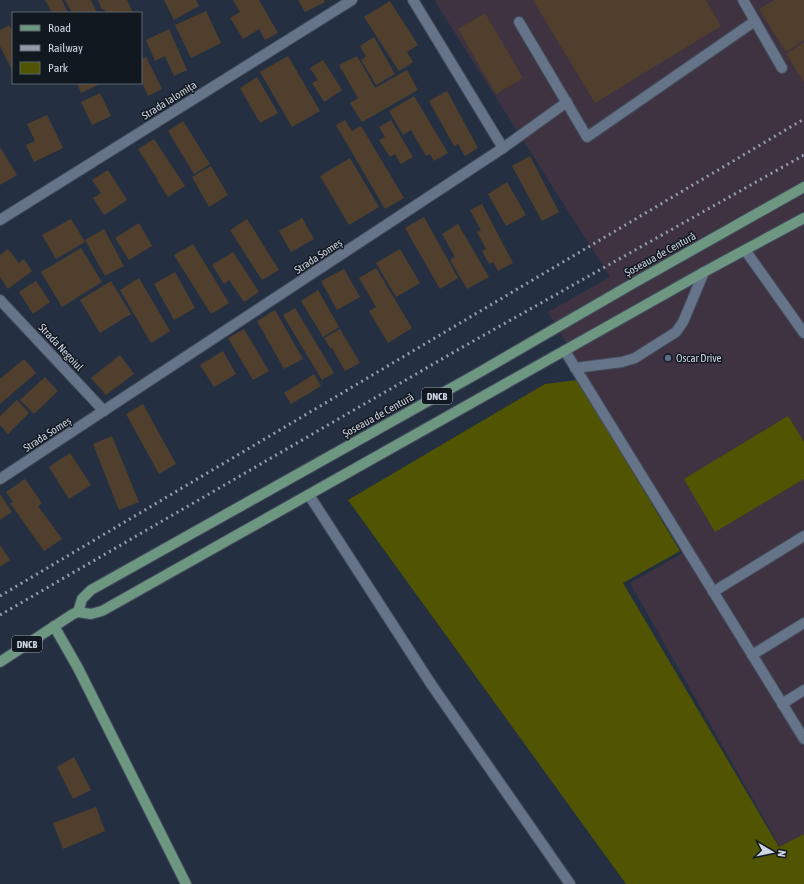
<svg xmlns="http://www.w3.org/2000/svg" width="804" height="884" viewBox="0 0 804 884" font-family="'Asap Condensed',sans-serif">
<rect width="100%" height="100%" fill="#243042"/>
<path fill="#3f3341" d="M434,0H804V834L780,847L630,583L688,550L548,312L610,277Z"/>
<g fill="#515401">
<path d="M578,380L680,551L623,583L779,847L804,834V884H626L348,500L545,384Z"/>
<path d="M788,416L804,442V479L715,532L684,479Z"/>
</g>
<g fill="#503f2d">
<path d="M45,0H62L68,13H52Z"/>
<path d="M65,0H91L97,13H72Z"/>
<path d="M98,0H127L133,13H106L104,9L102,10Z"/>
<path d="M164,0H196L199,6L174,20Z"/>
<path d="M233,0H259L278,33L265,40L259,29L243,39L230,18L240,12Z"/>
<path d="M298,0H324L325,2L305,12Z"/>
<path d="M533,0H706L721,26L595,103Z"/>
<path d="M774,0H804V40L786,52L759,9Z"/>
<path d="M390,1L418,45L407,52L413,62L399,71L364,17Z"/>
<path d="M206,11L221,43L191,58L175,25Z"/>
<path d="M485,13L523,78L496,94L458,29Z"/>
<path d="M9,25L13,32V72L0,46V30Z"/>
<path d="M169,29L187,70L174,76L165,56L155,61L146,40Z"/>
<path d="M374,37L395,74L376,85L361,60L366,56L360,46Z"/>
<path d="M804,42V82L786,54Z"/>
<path d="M288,56L320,111L292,127L260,72Z"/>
<path d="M357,56L375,88L407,70L418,90L362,122L350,103L358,98L339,65Z"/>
<path d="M146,57L162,89L148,96L141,80V59Z"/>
<path d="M323,60L342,90L324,102L312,83L318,80L310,68Z"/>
<path d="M257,77L278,113L260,123L240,88Z"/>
<path d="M77,83H102L81,93Z"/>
<path d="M447,91L478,148L465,156L458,144L454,146L429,101Z"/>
<path d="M100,93L111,116L92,125L81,102Z"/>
<path d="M414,96L448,153L434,161L430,154L426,156L411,130L403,135L389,111Z"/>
<path d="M47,115L63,148L34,162L26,145L35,141L27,124Z"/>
<path d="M345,120L352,131L361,126L404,198L385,209L336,125Z"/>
<path d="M391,120L413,157L401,164L395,154L390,157L379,140L385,137L379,127Z"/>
<path d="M183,121L210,164L194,174L168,131Z"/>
<path d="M154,139L185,186L168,197L157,180H158L138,149Z"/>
<path d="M0,147L17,175L0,185Z"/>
<path d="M530,156L559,212L542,221L512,166Z"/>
<path d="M350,158L379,207L349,225L320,176Z"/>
<path d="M211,166L228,195L209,207L192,177Z"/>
<path d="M108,170L127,200L104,215L93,198L101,193L92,180Z"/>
<path d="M507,182L526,215L506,226L488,194Z"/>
<path d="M482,204L513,263L498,271L493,262L489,264L482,251L486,249L477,232L481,230L470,210Z"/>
<path d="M424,217L458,278L440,289L405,228Z"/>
<path d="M302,218L314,239L291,252L279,231Z"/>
<path d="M71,219L85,242L56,259L42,235Z"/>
<path d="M247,219L279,270L262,280L230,230Z"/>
<path d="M139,223L152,246L129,260L115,238Z"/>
<path d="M458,224L489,277L467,289L450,260L455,257L442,234Z"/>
<path d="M104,229L124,266L105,276L85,240Z"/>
<path d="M193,244L229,303L211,314L174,255Z"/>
<path d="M81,248L102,282L62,307L41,272Z"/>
<path d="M8,249L19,263L24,259L32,271L8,289L0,277V255Z"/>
<path d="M400,249L420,283L396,297L376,263Z"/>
<path d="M233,252L259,292L244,302L229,280L224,284L212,265Z"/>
<path d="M376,268L412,328L388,343L369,311L376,307L359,278Z"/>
<path d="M344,269L360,297L337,310L321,281Z"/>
<path d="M175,272L195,308L174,320L154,284Z"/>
<path d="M139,278L170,331L151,343L120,290Z"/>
<path d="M36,281L50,302L33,314L19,292Z"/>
<path d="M111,281L131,314L100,333L80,300Z"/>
<path d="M318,290L339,327L323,337L301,301Z"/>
<path d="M295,308L334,373L322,380L283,315Z"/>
<path d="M275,310L303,359L284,369L257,321Z"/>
<path d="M244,329L269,371L253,380L228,338Z"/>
<path d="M340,329L360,363L345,371L332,348L331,349L324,338Z"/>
<path d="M223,351L236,374L214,387L200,365Z"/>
<path d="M120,355L134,374L106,395L91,378Z"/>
<path d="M24,359L36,373L0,404V379Z"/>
<path d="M314,374L321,386L291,404L284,393Z"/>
<path d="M45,377L58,391L34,414L20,400Z"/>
<path d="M17,400L29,413L8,434L0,425V416Z"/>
<path d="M143,404L176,464L159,474L126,414Z"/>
<path d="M112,436L139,502L119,510L93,444Z"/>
<path d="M70,453L91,485L69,499L49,467Z"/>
<path d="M25,479L42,503L38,506L62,539L44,551L10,503L13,502L6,492Z"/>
<path d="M0,494L12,512L0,520Z"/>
<path d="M0,545L10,560L0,567Z"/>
<path d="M74,757L91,790L73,799L57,767Z"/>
<path d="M96,807L105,831L63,849L53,823Z"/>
</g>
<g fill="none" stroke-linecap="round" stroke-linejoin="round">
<g stroke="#434d5d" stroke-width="12">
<g id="service">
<path d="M743,0L782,68"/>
<path d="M519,22L587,137L755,21"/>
<path d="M503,148L567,102"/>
<path d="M745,250L804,333"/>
<path d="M565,351L804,739"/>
<path d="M575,368L622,362L635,358L676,332L683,322L704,272"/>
<path d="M309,495L431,684L570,884"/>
<path d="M713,592L804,536"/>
<path d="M752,655L804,623"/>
<path d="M782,704L804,690"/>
</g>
</g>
<g stroke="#434d5d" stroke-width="12">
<g id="minor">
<path d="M0,220L352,0"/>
<path d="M0,300L104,411"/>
</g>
</g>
<g stroke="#434d5d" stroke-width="12">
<path id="tertiary" d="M0,479L503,148L413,0"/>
</g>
<g stroke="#434d5d" stroke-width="12">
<g id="primary">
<path d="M78,612L82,599L91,590L480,372L632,284L804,187"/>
<path d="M54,626L78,668L186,884"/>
<path d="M0,662L73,614L78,612L91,614L102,611L704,272L804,218"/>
</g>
</g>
<use href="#service" stroke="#667489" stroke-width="10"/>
<use href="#minor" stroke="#667489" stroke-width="10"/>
<use href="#tertiary" stroke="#667489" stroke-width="10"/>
<use href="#primary" stroke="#6e9782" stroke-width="10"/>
<g stroke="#929ba9" stroke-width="3" stroke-dasharray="2 4" stroke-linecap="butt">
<path d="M0,596L804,119"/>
<path d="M0,615L461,348L804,155"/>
</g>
</g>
<circle fill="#5c6f8a" stroke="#121820" stroke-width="1.5" cx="668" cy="358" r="4"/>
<g text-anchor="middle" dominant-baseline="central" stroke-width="3" stroke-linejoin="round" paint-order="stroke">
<g fill="#121820" stroke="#969da8" stroke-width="1">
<rect x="422" y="388" width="30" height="16" rx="3"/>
<rect x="12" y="636" width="30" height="16" rx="3"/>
</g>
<g font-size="10" font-weight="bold" fill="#ced6e2">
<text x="437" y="396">DNCB</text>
<text x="27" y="644">DNCB</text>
</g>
<g font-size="11" fill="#ced6e2" stroke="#121820">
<text transform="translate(169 100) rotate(-32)">Strada Ialomița</text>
<text transform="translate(660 254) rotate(-29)">Șoseaua de Centură</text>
<text transform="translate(318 256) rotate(-33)">Strada Someș</text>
<text transform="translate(61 347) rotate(47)">Strada Negoiul</text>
<text transform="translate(378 415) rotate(-29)">Șoseaua de Centură</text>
<text transform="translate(47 434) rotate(-33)">Strada Someș</text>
</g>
<g font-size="11" fill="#ced6e2" stroke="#121820" text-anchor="start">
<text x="676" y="358">Oscar Drive</text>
</g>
</g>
<rect x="12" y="12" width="130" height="72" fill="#121820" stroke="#5d646e"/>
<rect x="20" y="25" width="20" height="6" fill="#6e9782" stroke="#5d646e"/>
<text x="48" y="32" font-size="12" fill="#ced6e2">Road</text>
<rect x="20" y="45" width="20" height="6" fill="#929ba9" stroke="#5d646e"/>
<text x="48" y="52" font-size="12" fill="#ced6e2">Railway</text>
<rect x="20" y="62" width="20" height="12" fill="#515401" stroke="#5d646e"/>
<text x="48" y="72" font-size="12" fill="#ced6e2">Park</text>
<g transform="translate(772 852) rotate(99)" stroke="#121820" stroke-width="3" paint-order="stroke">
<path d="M0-3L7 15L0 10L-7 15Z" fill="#ced6e2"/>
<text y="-6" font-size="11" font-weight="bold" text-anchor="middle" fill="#ced6e2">N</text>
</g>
</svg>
